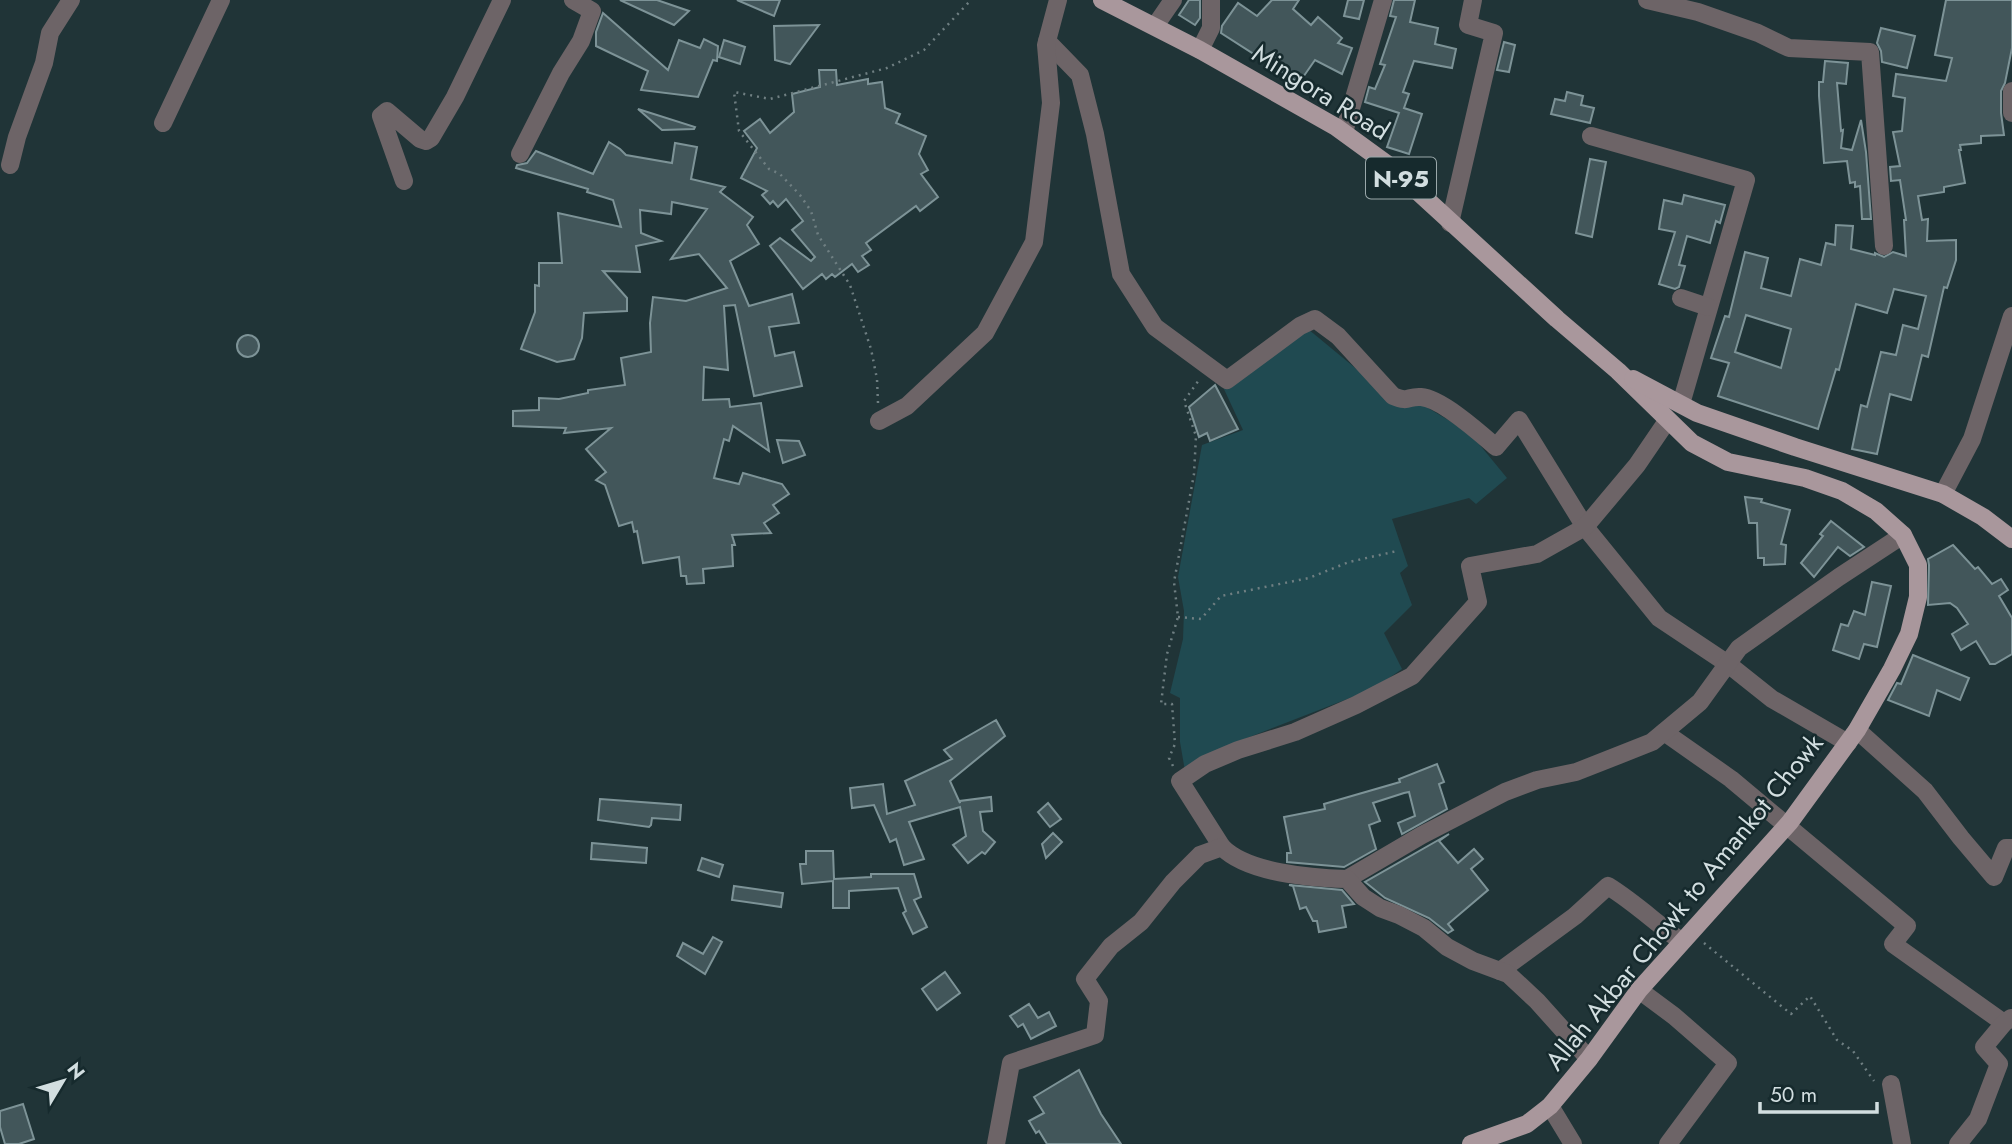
<svg xmlns="http://www.w3.org/2000/svg" width="2012" height="1144" viewBox="0 0 2012 1144" font-family="Jost,sans-serif">
<rect width="100%" height="100%" fill="#203437"/>
<path fill="#204a51" d="M1308,329L1400,405H1423L1470,433L1507,478L1476,504L1469,498L1392,519L1408,566L1400,573L1412,605L1384,633L1402,669L1373,689L1247,738L1185,771L1180,742V698L1170,693L1183,639L1184,611L1178,577L1202,445L1243,430L1223,387Z"/>
<g fill="#42565a" stroke="#7d9397" stroke-width="2" fill-rule="evenodd">
<path d="M620,0H657L689,11L674,25Z"/>
<path d="M737,0H780L774,16Z"/>
<path d="M1189,0H1200V18L1195,25L1179,15Z"/>
<path d="M1272,0H1299L1293,9L1311,25L1318,17L1342,38L1338,43L1352,48L1342,74L1315,60L1299,83L1221,33L1222,26L1238,3L1257,16Z"/>
<path d="M1348,0H1364L1359,19L1344,16Z"/>
<path d="M1394,0H1415L1410,22L1438,28L1435,44L1456,49L1452,68L1414,61L1403,92L1409,94L1404,108L1422,114L1409,154L1387,147L1399,113L1365,102L1369,87L1375,89L1385,65L1380,64L1396,17L1390,16Z"/>
<path d="M1946,0H2012V48L2005,83L2001,91V113L2004,135L1981,136V143L1960,145L1961,150H1959L1965,183L1944,187V192L1918,196L1922,220L1928,219L1927,241L1956,240V260L1947,288L1944,287L1928,357L1922,355L1911,400L1890,394L1877,454L1852,449L1861,405L1867,407L1881,352L1896,355L1903,325L1918,329L1926,296L1894,289L1887,313L1856,304L1839,370L1836,369L1818,429L1718,396L1729,363L1711,358L1725,316L1729,317L1745,252L1768,258L1761,288L1791,296L1800,259L1821,265L1826,243L1835,245L1836,225L1853,226L1851,249L1875,255V253L1884,257L1893,252L1906,256L1904,220H1906L1900,180L1891,181L1890,167L1900,166L1893,132L1902,131L1905,98L1893,96L1896,74L1946,81L1952,58L1935,55ZM1746,315L1791,329L1781,368L1735,352Z"/>
<path d="M603,13L668,70L679,40L700,48L704,39L718,46L717,61L713,60L698,97L641,90L648,71L596,46V32Z"/>
<path d="M819,25L790,64L775,60L774,26Z"/>
<path d="M1881,28L1915,36L1907,68L1882,62L1881,51L1877,43Z"/>
<path d="M724,40L745,47L740,64L719,57Z"/>
<path d="M1504,42L1515,45L1509,72L1497,70Z"/>
<path d="M1825,61L1848,63L1846,84L1837,83L1841,131L1843,130L1841,148L1852,150L1861,120L1866,152L1871,219H1862L1860,186L1855,187V182L1850,183L1847,161L1824,163L1819,96V82H1823Z"/>
<path d="M819,70H836L837,85L868,79V84L882,82L885,108L900,114L896,123L926,136L919,154L928,170L921,174L938,197L920,211L916,206L866,243L871,250L862,256L869,265L858,272L852,264L835,277L832,274L826,279L822,274L803,289L770,246L780,238L811,261L815,257L792,230L803,221L786,199L778,207L773,201L770,204L762,195L767,191L741,178L757,148L744,131L760,119L770,133L794,112L792,94L820,87Z"/>
<path d="M1567,92L1583,96L1581,105L1594,108L1590,123L1551,114L1555,99L1565,101Z"/>
<path d="M638,109L695,127L694,129L662,130Z"/>
<path d="M609,142L620,149L626,155L672,163L675,143L697,147L691,179L725,187L720,192L753,217L747,225L759,244L730,261L749,306L792,294L799,323L769,327L775,356L794,352L802,386L754,396L735,305L724,306L728,370L704,367L703,400L729,399L730,407L761,403L769,451L733,426L729,441L724,439L714,478L739,484L743,473L782,484L789,494L773,505L779,513L764,523L771,533L732,535L735,545H732L733,566L703,569L704,583L687,584L686,576H681L679,557L643,563L637,531L634,532L632,522L619,526L605,485L596,480L606,472L586,449L611,428L564,433L566,428L513,426V411L539,410V398L559,399L588,393V390L625,385L621,358L651,352L650,323L653,297L686,301L727,288L699,254L671,259L707,209L672,202L671,214L640,210L641,233L661,241L636,246L640,272L603,271L627,298V311L584,313L582,338L574,359L557,362L521,349L535,312V285L539,286V263H562L558,213L621,227L613,200L587,192L588,189L516,168L517,165L527,163L536,151L593,174Z"/>
<path d="M1590,159L1606,162L1592,237L1576,233Z"/>
<path d="M1684,195L1725,205L1720,223L1716,221L1710,243L1687,236L1679,265L1685,266L1679,287L1675,289L1659,284L1675,232L1659,229L1660,222L1664,200L1682,204Z"/>
<circle cx="248" cy="346" r="11"/>
<path d="M1215,385L1238,429L1210,441L1207,433L1199,437L1189,407Z"/>
<path d="M777,440L799,441L805,455L783,463Z"/>
<path d="M1745,497L1762,499L1761,502L1790,510L1781,544L1786,545L1785,564L1764,565V558H1758L1757,523H1749Z"/>
<path d="M1831,521L1864,547L1850,556L1838,547L1814,577L1801,563L1823,536L1820,534Z"/>
<path d="M1953,545L1975,569L1978,567L1992,584L2001,579L2008,590L1999,596L2012,618V654L1995,664H1990L1976,641L1961,650L1952,634L1968,624L1957,608L1950,603L1928,605L1929,565L1928,559Z"/>
<path d="M1872,582L1891,586L1877,647L1864,644L1859,659L1833,650L1841,624L1848,626L1854,611L1865,615Z"/>
<path d="M1913,655L1969,678L1960,700L1937,690L1929,716L1888,700L1897,683L1901,684Z"/>
<path d="M996,720L1005,736L950,781L960,803V801L991,797L992,811L980,812L983,831L995,842L985,854L982,852L968,863L953,845L966,836L960,807L909,822L924,859L904,865L896,839L890,842L874,805L852,808L850,788L883,784L887,814L915,805L905,781L952,759L944,750Z"/>
<path d="M1437,764L1444,782L1439,784L1447,809L1402,834L1398,823L1415,816L1409,792L1404,793L1373,803L1380,821L1369,825L1376,849L1344,867L1287,862V853H1291L1284,817L1325,809L1324,804L1400,782L1399,779Z"/>
<path d="M600,799L681,805L680,820L652,818L651,825L649,827L598,820Z"/>
<path d="M1048,803L1061,819L1050,827L1038,812Z"/>
<path d="M1053,833L1062,842L1046,858L1042,844Z"/>
<path d="M1449,834L1439,841L1458,863L1474,849L1483,859L1471,869L1488,890L1448,924L1453,930L1448,933L1429,918L1385,898L1365,882Z"/>
<path d="M592,843L647,848L646,863L591,859Z"/>
<path d="M806,851H833L834,879L871,877V874H914L921,897L914,900L927,927L913,934L903,913L906,911L898,888L849,891V908H833V881L802,884L800,864H806Z"/>
<path d="M702,858L723,865L719,877L698,870Z"/>
<path d="M1289,885L1342,890L1354,904L1342,906L1346,927L1319,932L1317,921H1313L1306,907L1300,909L1293,886Z"/>
<path d="M734,886L783,893L781,907L732,900Z"/>
<path d="M713,937L722,942L705,974L677,956L683,943L703,954Z"/>
<path d="M945,972L960,993L937,1010L922,989Z"/>
<path d="M1029,1004L1038,1018L1049,1012L1056,1026L1031,1039L1023,1024L1018,1027L1010,1016Z"/>
<path d="M1079,1070L1101,1114L1121,1144H1047L1039,1131L1036,1133L1029,1121L1044,1113L1034,1097Z"/>
<path d="M23,1104L34,1139L19,1144H5L0,1127V1111Z"/>
</g>
<g fill="none" stroke-linecap="round" stroke-linejoin="round">
<g stroke="#6f7f82" stroke-width="2.5" stroke-dasharray="2 5" stroke-linecap="butt">
<path d="M878,403L877,379L871,349L850,285L818,235L811,211L800,195L780,174L769,169L739,131L734,92L770,99L887,68L924,50L971,0"/>
<path d="M1178,617L1201,619L1221,596L1309,578L1349,562L1397,551"/>
<path d="M1173,766L1169,758L1175,744L1172,704H1161L1167,654L1178,617L1174,582L1194,474L1196,436L1184,401L1199,380"/>
<path d="M1704,943L1791,1014L1810,996L1837,1040L1853,1051L1874,1081"/>
</g>
<g stroke="#6d6467" stroke-width="18">
<path d="M1647,0L1698,12L1758,33L1789,48L1870,52L1884,246"/>
<path d="M1155,26L1173,0"/>
<path d="M1047,41L1080,75L1095,134L1121,274L1155,327L1227,380L1300,326L1315,319L1338,336L1393,396C1410,403 1407,396 1421,397C1441,398 1481,434 1496,447L1519,420L1585,527L1659,618L1728,664L1772,699L1848,743"/>
<path d="M1200,50L1211,28V1"/>
<path d="M2012,91V113"/>
<path d="M163,123L221,0"/>
<path d="M1344,132L1383,0"/>
<path d="M1591,136L1746,180L1681,404"/>
<path d="M520,154L561,73L581,41L592,11L573,0"/>
<path d="M10,165L17,137L44,63L50,33L71,0"/>
<path d="M404,181L381,116L387,111L420,139L426,141L431,138L455,97L502,0"/>
<path d="M1450,223L1494,33L1468,25L1473,0"/>
<path d="M1681,298L1708,307"/>
<path d="M879,421L907,406L985,333L1034,242L1051,103L1046,45L1058,0"/>
<path d="M1943,494L1972,439L2012,316"/>
<path d="M1857,730L1925,791L1961,838L1994,877L2006,848H2012"/>
<path d="M1664,732L1731,779L1907,926L1893,944L2004,1023"/>
<path d="M1222,847L1180,781L1205,764L1238,750L1295,732L1356,705L1412,676L1478,602L1470,566L1537,554L1585,527L1637,465L1667,421"/>
<path d="M1347,879L1422,835L1505,792L1537,780L1576,772L1652,742L1700,702L1739,648L1839,577L1903,535"/>
<path d="M1500,971L1575,916L1608,886C1634,902 1656,923 1681,941"/>
<path d="M1639,990L1674,1016L1728,1063L1668,1144"/>
<path d="M1891,1084L1902,1144"/>
<path d="M1550,1106L1573,1144"/>
<path d="M996,1144L1011,1063L1095,1035L1099,1001L1085,979L1111,946L1141,922L1173,882L1200,855L1222,847C1247,873 1312,878 1347,879L1363,897L1380,908L1399,915L1424,928L1447,947L1473,961L1508,974L1537,1001L1589,1059"/>
<path d="M1958,1144L1978,1119L1999,1064L1984,1047L2004,1023L2011,1018"/>
</g>
<g stroke="#a9979c" stroke-width="18">
<path d="M1102,0L1200,50L1336,127L1391,167L1557,319L1618,371L1692,443L1728,462L1805,478L1842,491L1876,511L1903,535L1918,565V597L1909,634L1892,669L1857,730L1790,822L1639,990L1589,1059L1550,1106L1527,1124L1471,1144"/>
<path d="M1633,379L1697,413L1795,447L1943,494L1983,517L2012,539"/>
</g>
</g>
<g text-anchor="middle" dominant-baseline="central" stroke-width="5" stroke-linejoin="round" paint-order="stroke">
<rect fill="#162a2d" stroke="#9aa8aa" stroke-width="2" x="1366" y="157.5" width="70" height="41" rx="5"/>
<g font-size="24" font-weight="bold" fill="#d2dee0">
<text x="1401" y="178">N-95</text>
</g>
<g font-size="26" fill="#d2dee0" stroke="#162a2d">
<text transform="translate(1321 92) rotate(32)">Mingora Road</text>
<text transform="translate(1684 902) rotate(-51)">Allah Akbar Chowk to Amankot Chowk</text>
</g>
</g>
<g transform="translate(63 1081) rotate(52)" stroke="#162a2d" stroke-width="5" paint-order="stroke">
<path d="M0-5L12 26L0 18L-12 26Z" fill="#d2dee0"/>
<text y="-10" font-size="19" font-weight="bold" text-anchor="middle" fill="#d2dee0">N</text>
</g>
<path d="M1760 1102v10h117v-10" fill="none" stroke="#d2dee0" stroke-width="3.5"/>
<text x="1770" y="1102" font-size="21" fill="#d2dee0" stroke="#162a2d" stroke-width="5" paint-order="stroke">50 m</text>
</svg>
